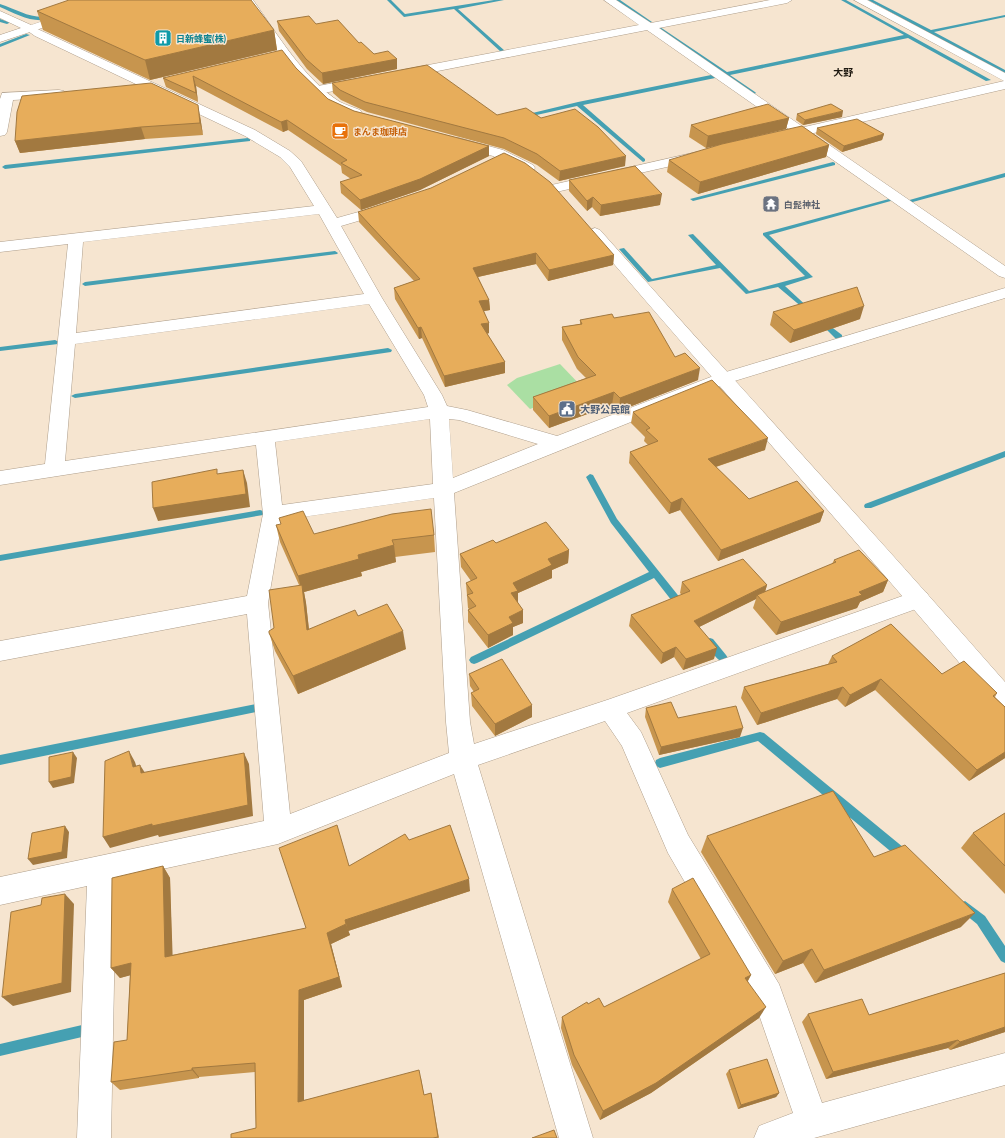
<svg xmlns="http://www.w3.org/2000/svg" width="1005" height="1138" viewBox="0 0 1005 1138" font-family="Lato,'Noto Sans JP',sans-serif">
<rect width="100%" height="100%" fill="#f6e5d0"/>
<path fill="#aadfa3" d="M560,364L584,389L530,409L507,385L517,378Z"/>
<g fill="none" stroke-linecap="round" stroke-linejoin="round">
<g fill="#45a0b2" fill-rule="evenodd">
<path d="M387,0H391L405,14L494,0H504L458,9L505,51L501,52L454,9L404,17Z"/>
<path d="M615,0H620L652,22L648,23Z"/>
<path d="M841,0H846L991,80L986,81L908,38L730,75L755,92L756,93L753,95L725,76L583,105L645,159V161L643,162L577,106L523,118L520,116L578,102L721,73L658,29V27H660L727,72L904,35Z"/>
<path d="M868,0H873L931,30L1005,15V17L934,32L1005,70V74Z"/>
<path d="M0,4C19,10 31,20 52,16L54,17C37,26 16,14 0,7Z"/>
<path d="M0,19L9,22V23L7,24L0,22Z"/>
<path d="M26,34L30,35L0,47V44Z"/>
<path d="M248,138L250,139V141L5,169L2,167L5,165Z"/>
<path d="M833,162L835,163V165L693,201L690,199Z"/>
<path d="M1005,173V177L909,203L906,201Z"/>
<path d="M900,196L905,197L769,235L813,277L785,286L811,310V312L809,313L778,287L746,294L720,268L648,282L619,249L624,248L652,279L716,265L688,235L693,234L749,291L805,276L763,235V233Z"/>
<path d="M335,251L338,253L337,254L85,286L82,284L85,282Z"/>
<path d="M821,319L842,335V339H836L819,322V320Z"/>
<path d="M55,340L59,342L58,344L0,351V347Z"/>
<path d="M388,348L392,350L391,352L75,398L71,396L75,394Z"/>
<path d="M1005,451V457L871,508H865L864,506L865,504Z"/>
<path d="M590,474L593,475L617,519L685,604L687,607L685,610H679L654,578L477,663L474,664L471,663L469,660L471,657L649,572L611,523L586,477Z"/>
<path d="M260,510L263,511L264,513L263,515L0,561V555Z"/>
<path d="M710,638L713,639L726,655L728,658L726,661C718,664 712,651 707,645L705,642L707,639Z"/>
<path d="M256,704L260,705L261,708L260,711L256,712L0,765V755Z"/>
<path d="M760,732L764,733L909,852L911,856L909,860L905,861L901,860L758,741L660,768L656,766L655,763L656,760L660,758Z"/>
<path d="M965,901L985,916L1005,946V963L1001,961L977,924L961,911L959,907L961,903Z"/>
<path d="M82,1025L86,1027L88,1031L86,1035L82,1037L0,1056V1044Z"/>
</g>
<g stroke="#ae9e8b" stroke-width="1">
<g id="minor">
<path d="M604,0H616L651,23L770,0H792L787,3L659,28L1005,266V278L999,276L647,30L402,78L396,74L402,70L639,25Z"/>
<path d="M31,26L255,130L290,151L301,161L337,218L387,204L392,205L394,208L392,211L341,226L382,298L442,395L447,406L467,410L557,436L716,375L1005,288V298L728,383L454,493L470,722L474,744L610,699L911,593L919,590L927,593L930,599L927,605L627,713L641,732L688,835L779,984L822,1103L1005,1053V1085L814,1138H754L759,1126L793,1113L755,1003L668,853L622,746L605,721L478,765L593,1138H559L454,774L278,844L116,879L111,1138H77L87,886L0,905V877L264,821L247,614L0,661V641L247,596L263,514L256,445L0,485V471L45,464L68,244L0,252V242L314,206L290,167L280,157L245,136L35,36L25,29ZM319,214L364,294L76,333L83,242ZM369,304L424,395L428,407L65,461L75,344ZM430,419L433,484L282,505L275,442ZM449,419L459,420L538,444L453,478ZM434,498L446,722L449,753L290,814L268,603L282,520Z"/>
<path d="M362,78L368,82L366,85L318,94L312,90L318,86Z"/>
<path d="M59,90L64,91L65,94L64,97L13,100L7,132L5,135L0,136V99L2,93Z"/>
</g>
</g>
<g stroke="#ae9e8b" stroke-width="1">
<g id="tertiary">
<path d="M105,0H121L120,2L0,42V35L21,28L0,18V11L31,25Z"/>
<path d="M242,0H253C278,35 303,78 340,102C346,105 353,107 360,110L362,113L360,116C323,125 260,27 242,0Z"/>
<path d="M854,0H867L1005,73V89L779,141L774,140L772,137L774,134L1004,81Z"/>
<path d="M459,138L503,150L533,165L535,168L533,171H523L493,156L454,145L452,142L454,139Z"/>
<path d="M697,152L702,153L704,156L702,159L556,192L551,191L549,188L551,185L556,184Z"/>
<path d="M595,228L600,230C734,381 872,530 1005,682V709L996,706C863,548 725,394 590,236L587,233L590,230Z"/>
</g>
</g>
<use href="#minor" fill="#fff" fill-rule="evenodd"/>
<use href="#tertiary" fill="#fff" fill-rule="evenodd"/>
</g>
<g fill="#c7954e">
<path d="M37,11L274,30L277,50L150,80L43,30Z"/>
<path d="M277,21L316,24L359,43L374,54L397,59V69L323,84L307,69L279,31Z"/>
<path d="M296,68L328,99L354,111L489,146V156L420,190L361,210L341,193L340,182L351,179L342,173L341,166L288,130L283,132L196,86L198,102L166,87L163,78Z"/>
<path d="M332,83L497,115L541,118L625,166L559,181L537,165L504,149L367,112L341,100L333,93Z"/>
<path d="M797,114L842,117L803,125L796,120Z"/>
<path d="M200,116L203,135L145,139L20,153L15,141Z"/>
<path d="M789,118L786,129L706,148L689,137L691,125Z"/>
<path d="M817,128L884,134L882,140L842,152L816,134Z"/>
<path d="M829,145L826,157L698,194L667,172L669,160Z"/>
<path d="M569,180L660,205L600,216L592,207L587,211L569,191Z"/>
<path d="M358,212L614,255L613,265L548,281L536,264L478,277L489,300L490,310L484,311L489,333L487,334L505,362V373L445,387L422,338L419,339L395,299L394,288L414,281L359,222Z"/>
<path d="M773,312L860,319L790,343L770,325Z"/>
<path d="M614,318L675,357L698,380L619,411L612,405L549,428L533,410V397L586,378L577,369L562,340V327L580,324V320Z"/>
<path d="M633,412L765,450L716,467L749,499L824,511L820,522L718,561L680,510L669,514L629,463L630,452L648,445L644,441L645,437L631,423Z"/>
<path d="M276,525L314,534L434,535L435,552L395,557L396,562L361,572L362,576L304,592L306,603L309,629L358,616L406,649L298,694L275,651L269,633L274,628L299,585L280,542Z"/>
<path d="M496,543L569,550L568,563L552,570V578L518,593V603L523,610V623L513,627V635L488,648L468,622V610L469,609L468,608L466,583L471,581L461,567L460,554Z"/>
<path d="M834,560L888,580L883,592L860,602L857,608L776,635L753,608L756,599L699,627L714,659L683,670L674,657L661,664L629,626L631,615L682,595L680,593L682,582L767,585L765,592L832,564Z"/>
<path d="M832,656L942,674L997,693L995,697L1005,707V758L969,781L875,690L845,707L837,699L757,725L741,698L744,687L828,664Z"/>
<path d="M469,674L532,717L495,736L472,706L471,693L474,692L470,686Z"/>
<path d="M646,708L678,718L740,737L659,755L645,717Z"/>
<path d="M1005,813V894L961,848L973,833Z"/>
<path d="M707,836L874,857L961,927L815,983L803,963L775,974L701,852Z"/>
<path d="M409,840L470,891L348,931L350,935L331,944L342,987L304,1000V1100L421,1078L424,1095L431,1093L439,1138H231L256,1128L255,1072L199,1077V1078L120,1090L111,1082L127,1040L130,975L120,978L111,968L163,866L170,878L172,955L306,928L349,866Z"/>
<path d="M672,889L751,975L748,981L759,1018L651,1093L600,1120L572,1065L561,1028L562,1017L588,1004L604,1007L701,959L668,902Z"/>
<path d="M1005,973V1032L950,1050L948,1048L826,1079L802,1022L808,1014L869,1015Z"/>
<path d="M729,1070L779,1093L776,1097L738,1109L726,1074Z"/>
</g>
<g fill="#a27940">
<path d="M274,30L277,50L150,80L145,60Z"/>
<path d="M397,59V69L323,84L322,73Z"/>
<path d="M193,76L196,86L198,102L196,93Z"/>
<path d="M198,105L200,116L203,135L200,123Z"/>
<path d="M843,111L842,117L803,125L805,120Z"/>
<path d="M789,118L786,129L706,148L708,136Z"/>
<path d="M287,120L288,130L283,132L281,122Z"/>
<path d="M141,127L145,139L20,153L15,141Z"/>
<path d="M884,134L882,140L842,152L844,146Z"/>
<path d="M829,145L826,157L698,194L700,182Z"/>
<path d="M489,146V156L420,190L361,210L360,200Z"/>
<path d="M626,156L625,166L559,181L560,171Z"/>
<path d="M662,194L660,205L600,216L601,205Z"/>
<path d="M593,197L592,207L587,211V201Z"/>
<path d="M536,253V264L473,278V268Z"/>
<path d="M614,255L613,265L548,281L549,270Z"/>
<path d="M489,300L490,310L479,312V301Z"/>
<path d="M864,306L860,319L790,343L794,330Z"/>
<path d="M489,323V333L481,335V324Z"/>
<path d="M421,327L422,338L419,339L418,328Z"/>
<path d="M505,362V373L445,387L444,376Z"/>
<path d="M700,368L698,380L619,411L620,398Z"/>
<path d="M614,392L612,405L549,428V416Z"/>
<path d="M768,438L765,450L706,470L708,459Z"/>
<path d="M243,470L247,483L250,507L158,521L153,508Z"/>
<path d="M682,498L680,510L669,514L671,503Z"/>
<path d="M824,511L820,522L718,561L721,550Z"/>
<path d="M394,545L396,562L361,572L362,576L304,592L306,603L311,649L307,630L302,592L298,576L358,555Z"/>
<path d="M569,550L568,563L552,570V578L518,593V603L511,593L513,583L548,559Z"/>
<path d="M888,580L883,592L860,602L857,608L776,635L781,622Z"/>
<path d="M767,585L764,595H757L756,599L691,631L694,621Z"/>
<path d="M523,610V623L513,627V635L488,648V635L509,617Z"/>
<path d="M403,631L406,649L298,694L293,676Z"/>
<path d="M676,647L674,657L661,664L663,653Z"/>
<path d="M717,648L714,659L683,670L686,659Z"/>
<path d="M881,679L875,690L845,707L850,695Z"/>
<path d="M843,687L837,699L757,725L761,713Z"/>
<path d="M532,705V717L495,736V724Z"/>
<path d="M743,728L740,737L659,755L661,747Z"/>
<path d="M129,751L135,762L140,778L133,767Z"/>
<path d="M73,752L77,758L74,783L53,788L49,782Z"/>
<path d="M1005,752V758L969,781L977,770Z"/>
<path d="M244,753L249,764L253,816L159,837L158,835L110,848L103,837Z"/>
<path d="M140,765L147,776L141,773Z"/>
<path d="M65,826L69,832L67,858L33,865L28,859Z"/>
<path d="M163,866L170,878L173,967L165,957Z"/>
<path d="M469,879L470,891L348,931L345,920Z"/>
<path d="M65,894L74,904L71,992L13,1006L2,997Z"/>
<path d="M975,913L961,927L815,983L824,970Z"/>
<path d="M346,924L350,935L331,944L342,987L304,1000V1110L298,1102L299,990L327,933Z"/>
<path d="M812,949L803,963L775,974L783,961Z"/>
<path d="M131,963L139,973L120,978L111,968Z"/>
<path d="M751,975L744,987L745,978Z"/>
<path d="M766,1007L759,1018L651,1093L600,1120L603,1111Z"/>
<path d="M1005,1027V1032L950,1050L960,1042Z"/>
<path d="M958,1040L948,1048L826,1079L833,1072Z"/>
<path d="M192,1068L199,1077V1078L192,1070Z"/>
<path d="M779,1093L776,1097L738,1109L741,1105Z"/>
</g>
<g fill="#e7ad5b" stroke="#a27940">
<path d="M69,0H251L274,30L145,60L37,11Z"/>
<path d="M309,16L316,24L338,20L359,43L361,42L374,54L388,51L397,59L322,73L306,59L277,21Z"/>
<path d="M282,50L296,68L328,99L354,111L489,146L420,179L360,200L340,182L362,175L341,163L347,160L287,120L281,122L193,76L196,93L163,78Z"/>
<path d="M427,65L497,115L526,108L541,118L575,109L598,127L626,156L560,171L537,154L504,138L365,102L340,90L332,83Z"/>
<path d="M151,83L198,105L200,123L141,127L15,141L17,112L22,96Z"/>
<path d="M768,104L789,118L708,136L691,125Z"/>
<path d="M831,104L843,111L805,120L797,114Z"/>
<path d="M857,119L884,134L844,146L817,128Z"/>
<path d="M802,126L829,145L700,182L669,160L722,144Z"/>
<path d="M504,153L525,163L550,182L614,255L549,270L536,253L473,268L489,300L479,301L489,323L481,324L505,362L444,376L421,327L418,328L394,288L420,279L358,212L431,188Z"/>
<path d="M635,166L662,194L601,205L593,197L587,201L569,180Z"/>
<path d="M857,287L864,306L794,330L773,312Z"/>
<path d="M649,312L675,357L685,353L700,368L620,398L614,392L549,416L533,397L596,375L578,357L562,327L582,324L580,320L612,314L614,318Z"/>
<path d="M712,380L768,438L708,459L749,499L797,481L824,511L721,550L682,498L671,503L630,452L658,441L646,430L650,428L633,412Z"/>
<path d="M217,469V474L243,470L246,494L153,508L152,482Z"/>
<path d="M431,509L434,535L392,540L394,545L358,555L359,559L298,576L276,525L281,524L279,518L303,511L314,534L392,514Z"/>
<path d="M546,522L569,550L548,559L552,565L513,583L518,591L511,593L523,610L509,617L513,623L488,635L468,610L476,606L467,595L473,593L466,583L477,578L460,554L493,540L496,543Z"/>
<path d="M859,550L888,580L859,592L862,595L781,622L757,595L836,562L834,560Z"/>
<path d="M743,559L767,585L694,621L717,648L686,659L676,647L663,653L631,615L690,591L682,582Z"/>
<path d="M302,585L307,630L355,610L358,616L387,604L403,631L293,676L269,633V631L274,628L269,590Z"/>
<path d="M891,624L942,674L964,661L997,693L993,696L1005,707V752L977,770L881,679L850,695L843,687L761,713L744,687L837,662L832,656Z"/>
<path d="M502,659L532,705L495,724L471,693L479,689L469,674Z"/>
<path d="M671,702L678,718L736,706L743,728L661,747L646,708Z"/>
<path d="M129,751L133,767L140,765L141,773L244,753L248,805L152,826V824L103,837L105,761Z"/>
<path d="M73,752L71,777L49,782V757Z"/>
<path d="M833,791L874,857L905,845L975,913L824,970L812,949L783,961L707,836Z"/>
<path d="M1005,813V866L973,833Z"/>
<path d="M337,825L349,866L405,834L409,840L450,825L469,879L345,920L346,924L327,933L339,977L299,990L298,1102L419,1070L424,1095L431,1093L438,1137L433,1138H231V1134L256,1128L255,1063L192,1068V1070L111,1082L114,1042L127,1040L131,963L111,968L112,878L163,866L165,957L306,928L279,848Z"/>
<path d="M65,826L62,852L28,859L32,833Z"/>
<path d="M693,878L751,975L745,978L766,1007L656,1083L603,1111L574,1055L562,1017L587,1002L588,1004L599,998L604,1007L710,954L672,889Z"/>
<path d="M65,894L62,983L2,997L11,912L41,905L42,898Z"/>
<path d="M1005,973V1027L960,1042L958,1040L833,1072L808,1014L862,999L869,1015Z"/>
<path d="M767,1059L779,1093L741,1105L729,1070Z"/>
<path d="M554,1130L557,1138H532Z"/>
</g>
<defs>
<g id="building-square" transform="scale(0.9)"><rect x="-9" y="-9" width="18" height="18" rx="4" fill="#0f9aa8" stroke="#f6e5d0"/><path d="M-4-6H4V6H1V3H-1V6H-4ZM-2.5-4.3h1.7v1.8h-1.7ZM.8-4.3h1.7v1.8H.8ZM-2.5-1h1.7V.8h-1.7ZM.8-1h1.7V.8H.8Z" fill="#fff"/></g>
<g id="cafe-square" transform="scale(0.9)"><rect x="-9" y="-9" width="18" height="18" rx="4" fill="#e8710a" stroke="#f6e5d0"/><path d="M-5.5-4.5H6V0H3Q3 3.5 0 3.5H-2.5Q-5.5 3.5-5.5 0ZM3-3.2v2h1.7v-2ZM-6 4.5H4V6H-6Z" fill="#fff"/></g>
<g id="temple-square" transform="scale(0.9)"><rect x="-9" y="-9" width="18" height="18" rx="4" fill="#6b7280" stroke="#f6e5d0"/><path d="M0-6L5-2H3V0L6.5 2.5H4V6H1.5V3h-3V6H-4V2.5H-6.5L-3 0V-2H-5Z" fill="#fff"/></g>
<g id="civic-square" transform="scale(0.9)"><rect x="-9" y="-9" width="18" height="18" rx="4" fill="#5c6f8a" stroke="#f6e5d0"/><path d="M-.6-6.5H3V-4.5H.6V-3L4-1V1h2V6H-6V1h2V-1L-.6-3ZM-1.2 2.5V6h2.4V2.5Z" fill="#fff"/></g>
</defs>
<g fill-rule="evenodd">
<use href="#building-square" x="163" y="38"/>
<use href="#cafe-square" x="340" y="131"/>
<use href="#temple-square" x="771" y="204"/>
<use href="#civic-square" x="567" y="409"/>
</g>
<g text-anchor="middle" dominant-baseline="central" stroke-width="3" stroke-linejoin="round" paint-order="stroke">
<g font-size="9" font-weight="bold" fill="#0d838f" stroke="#f6e5d0" text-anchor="start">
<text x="176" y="38">日新蜂蜜(株)</text>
</g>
<g font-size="9" font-weight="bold" fill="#c56008" stroke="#f6e5d0" text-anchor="start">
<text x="353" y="131">まんま珈琲店</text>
</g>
<g font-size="9" font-weight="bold" fill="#5b616d" stroke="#f6e5d0" text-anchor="start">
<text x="784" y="204">白髭神社</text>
</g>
<g font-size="10" font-weight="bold" fill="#1d1810" stroke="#f6e5d0">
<text x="843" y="72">大野</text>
</g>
<g font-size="10" font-weight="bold" fill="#4e5e75" stroke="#f6e5d0" text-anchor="start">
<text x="580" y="409">大野公民館</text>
</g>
</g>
</svg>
